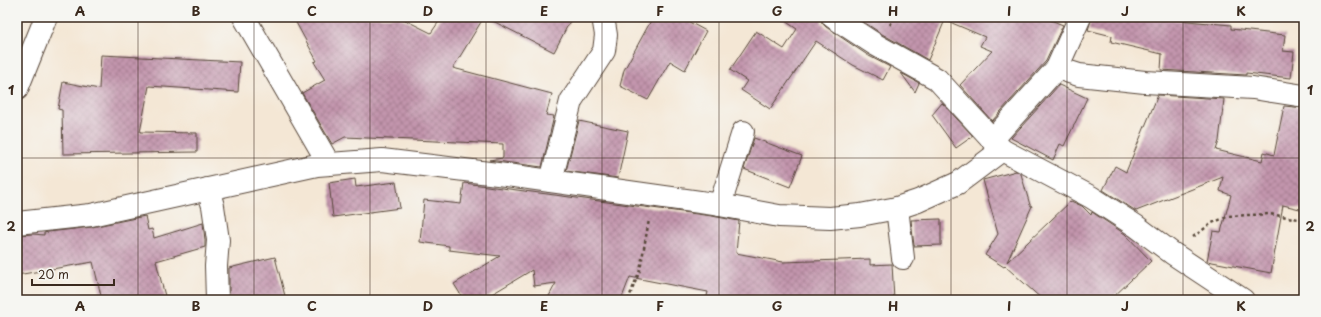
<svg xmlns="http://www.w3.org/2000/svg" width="1321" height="317" viewBox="0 0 1321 317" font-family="'Playpen Sans',sans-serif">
<defs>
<pattern id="building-cross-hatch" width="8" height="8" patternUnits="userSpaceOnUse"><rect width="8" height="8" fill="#c395ad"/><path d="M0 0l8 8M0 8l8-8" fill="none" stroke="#a07a8c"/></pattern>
</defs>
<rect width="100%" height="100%" fill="#f6f6f2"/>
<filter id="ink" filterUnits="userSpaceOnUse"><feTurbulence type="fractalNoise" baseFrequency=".025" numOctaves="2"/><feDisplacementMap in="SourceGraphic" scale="8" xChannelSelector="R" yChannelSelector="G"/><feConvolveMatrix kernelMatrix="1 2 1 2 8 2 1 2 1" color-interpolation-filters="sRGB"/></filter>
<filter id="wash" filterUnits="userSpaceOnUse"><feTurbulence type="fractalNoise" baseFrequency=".012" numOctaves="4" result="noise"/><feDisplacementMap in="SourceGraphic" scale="16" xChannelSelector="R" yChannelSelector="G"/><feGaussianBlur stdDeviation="0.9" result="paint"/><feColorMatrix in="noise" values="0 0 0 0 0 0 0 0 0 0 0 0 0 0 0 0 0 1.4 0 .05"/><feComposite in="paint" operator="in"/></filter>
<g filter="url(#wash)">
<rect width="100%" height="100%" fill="#f4e7d5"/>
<g id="blocks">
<g fill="url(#building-cross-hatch)">
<path d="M293,17H399L431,33L442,17H484L453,68L552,94L546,115L554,116L542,167L489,160L503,158V144L345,137L332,144L302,93L325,80L314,62L317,61Z"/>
<path d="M485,17H572L554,52Z"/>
<path d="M653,17H680L706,31L685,70L670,61L648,100L620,86L624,70Z"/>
<path d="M779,17H821L822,23L826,27L869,56L890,67L883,80L853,65L816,41L770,109L741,90L747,81L730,70L756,31L784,49L797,29Z"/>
<path d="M856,17H1043L1063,25L1046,61L992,121L960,85L992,51L980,46L985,37L945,20L928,60L882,34Z"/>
<path d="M1092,17H1144L1231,25V29L1285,35L1283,51L1294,52L1291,78L1246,73V75L1161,70L1162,54L1111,42L1112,36L1088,30Z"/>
<path d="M101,55L240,62L238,92L149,86L140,132L197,133V152L63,154L62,110L58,109L63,82L99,89Z"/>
<path d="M901,73L919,83L915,92Z"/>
<path d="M1059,85L1087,98L1064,146L1060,144L1053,160L1011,138Z"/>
<path d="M1158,95L1224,99L1219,141L1216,150L1262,161L1264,152L1274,155L1284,106L1304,108V210L1283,205L1271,273L1207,261L1213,231L1221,232L1231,195L1220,191L1223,177L1136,211L1103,190L1115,166L1126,172Z"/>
<path d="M942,103L973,136L956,148L932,115Z"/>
<path d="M579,121L628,131L618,178L566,171Z"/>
<path d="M754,138L802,156L790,187L744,169Z"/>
<path d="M1016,171L1021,174L1030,205L1032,206L1007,262L1071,201L1082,206L1091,215L1092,212L1125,234L1151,261L1110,300H1043L1005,266L1004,267L985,255L998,234L983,180Z"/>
<path d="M355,179L356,187L396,182L400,208L333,217L329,183Z"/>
<path d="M464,183L712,216L739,221L736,253L783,262L870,259V265L892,264L894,300H706L708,292L630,277L621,300H547L556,283L534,286L532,270L482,300H464L454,284L500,256L449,250V246L420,242L424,200L461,204Z"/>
<path d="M145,216L148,230L152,229L154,238L203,223L205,240V247L156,261L166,300H102L93,262L17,275V235L33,234L44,235V233L48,232L92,227Z"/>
<path d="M941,219V245L914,246L911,220Z"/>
<path d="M275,257L286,300H229V268Z"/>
</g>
</g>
</g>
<g filter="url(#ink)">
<use href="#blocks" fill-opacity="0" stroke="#574639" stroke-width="1"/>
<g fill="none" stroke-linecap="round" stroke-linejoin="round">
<g stroke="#574639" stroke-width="24">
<g id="minor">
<path d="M244,17L329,164"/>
<path d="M833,17L876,45L937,79L1002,150L1091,197L1136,226L1172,253L1243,300"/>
<path d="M1057,68L1079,75L1145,82L1253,88L1304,96"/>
<path d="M992,140L1057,68L1080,17"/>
<path d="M551,181L571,101L604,51L606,35L603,17"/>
<path d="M208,189L213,206L218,240L216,266L217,300"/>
<path d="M720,205L743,132"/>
<path d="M897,208L903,258"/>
<path d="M17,223L91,215L317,165L382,160L522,177L714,204L779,216L830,218L860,215L897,208L918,201L958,183L1002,150"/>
</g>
</g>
<g stroke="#574639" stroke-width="24">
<path id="major" d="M17,89L46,17"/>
</g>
<g stroke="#574639" stroke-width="2.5" stroke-dasharray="3 3" stroke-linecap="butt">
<path d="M890,25L895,17"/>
<path d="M1193,237L1212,223L1229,216L1270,214L1304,220"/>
<path d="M628,300L640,270L649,220"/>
</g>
<use href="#minor" stroke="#fff" stroke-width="22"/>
<use href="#major" stroke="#fff" stroke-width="22"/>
</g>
</g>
<path fill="none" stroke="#3b2a1e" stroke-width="1" stroke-opacity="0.55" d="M138,17V300M254,17V300M370,17V300M486,17V300M602,17V300M719,17V300M835,17V300M951,17V300M1067,17V300M1183,17V300M17,158H1304"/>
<rect width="1321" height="317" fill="none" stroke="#f6f6f2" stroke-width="44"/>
<path d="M32 279v6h82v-6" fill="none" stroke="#3b2a1e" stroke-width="2"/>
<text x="38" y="279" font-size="12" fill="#3b2a1e" stroke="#f6f6f2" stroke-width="3" paint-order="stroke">20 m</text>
<rect x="22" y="22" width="1277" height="273" fill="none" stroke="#3b2a1e" stroke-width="1.5"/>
<g font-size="13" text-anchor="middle" font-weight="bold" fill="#3b2a1e">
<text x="80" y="16">A</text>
<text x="196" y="16">B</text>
<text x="312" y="16">C</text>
<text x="428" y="16">D</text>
<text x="544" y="16">E</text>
<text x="660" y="16">F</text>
<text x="777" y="16">G</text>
<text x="893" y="16">H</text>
<text x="1009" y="16">I</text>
<text x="1125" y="16">J</text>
<text x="1241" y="16">K</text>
<text x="11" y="95">1</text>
<text x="1310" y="95">1</text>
<text x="11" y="231">2</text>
<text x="1310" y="231">2</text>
<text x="80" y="311">A</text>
<text x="196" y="311">B</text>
<text x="312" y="311">C</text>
<text x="428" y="311">D</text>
<text x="544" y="311">E</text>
<text x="660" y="311">F</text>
<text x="777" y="311">G</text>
<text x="893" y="311">H</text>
<text x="1009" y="311">I</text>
<text x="1125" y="311">J</text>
<text x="1241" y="311">K</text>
</g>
</svg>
